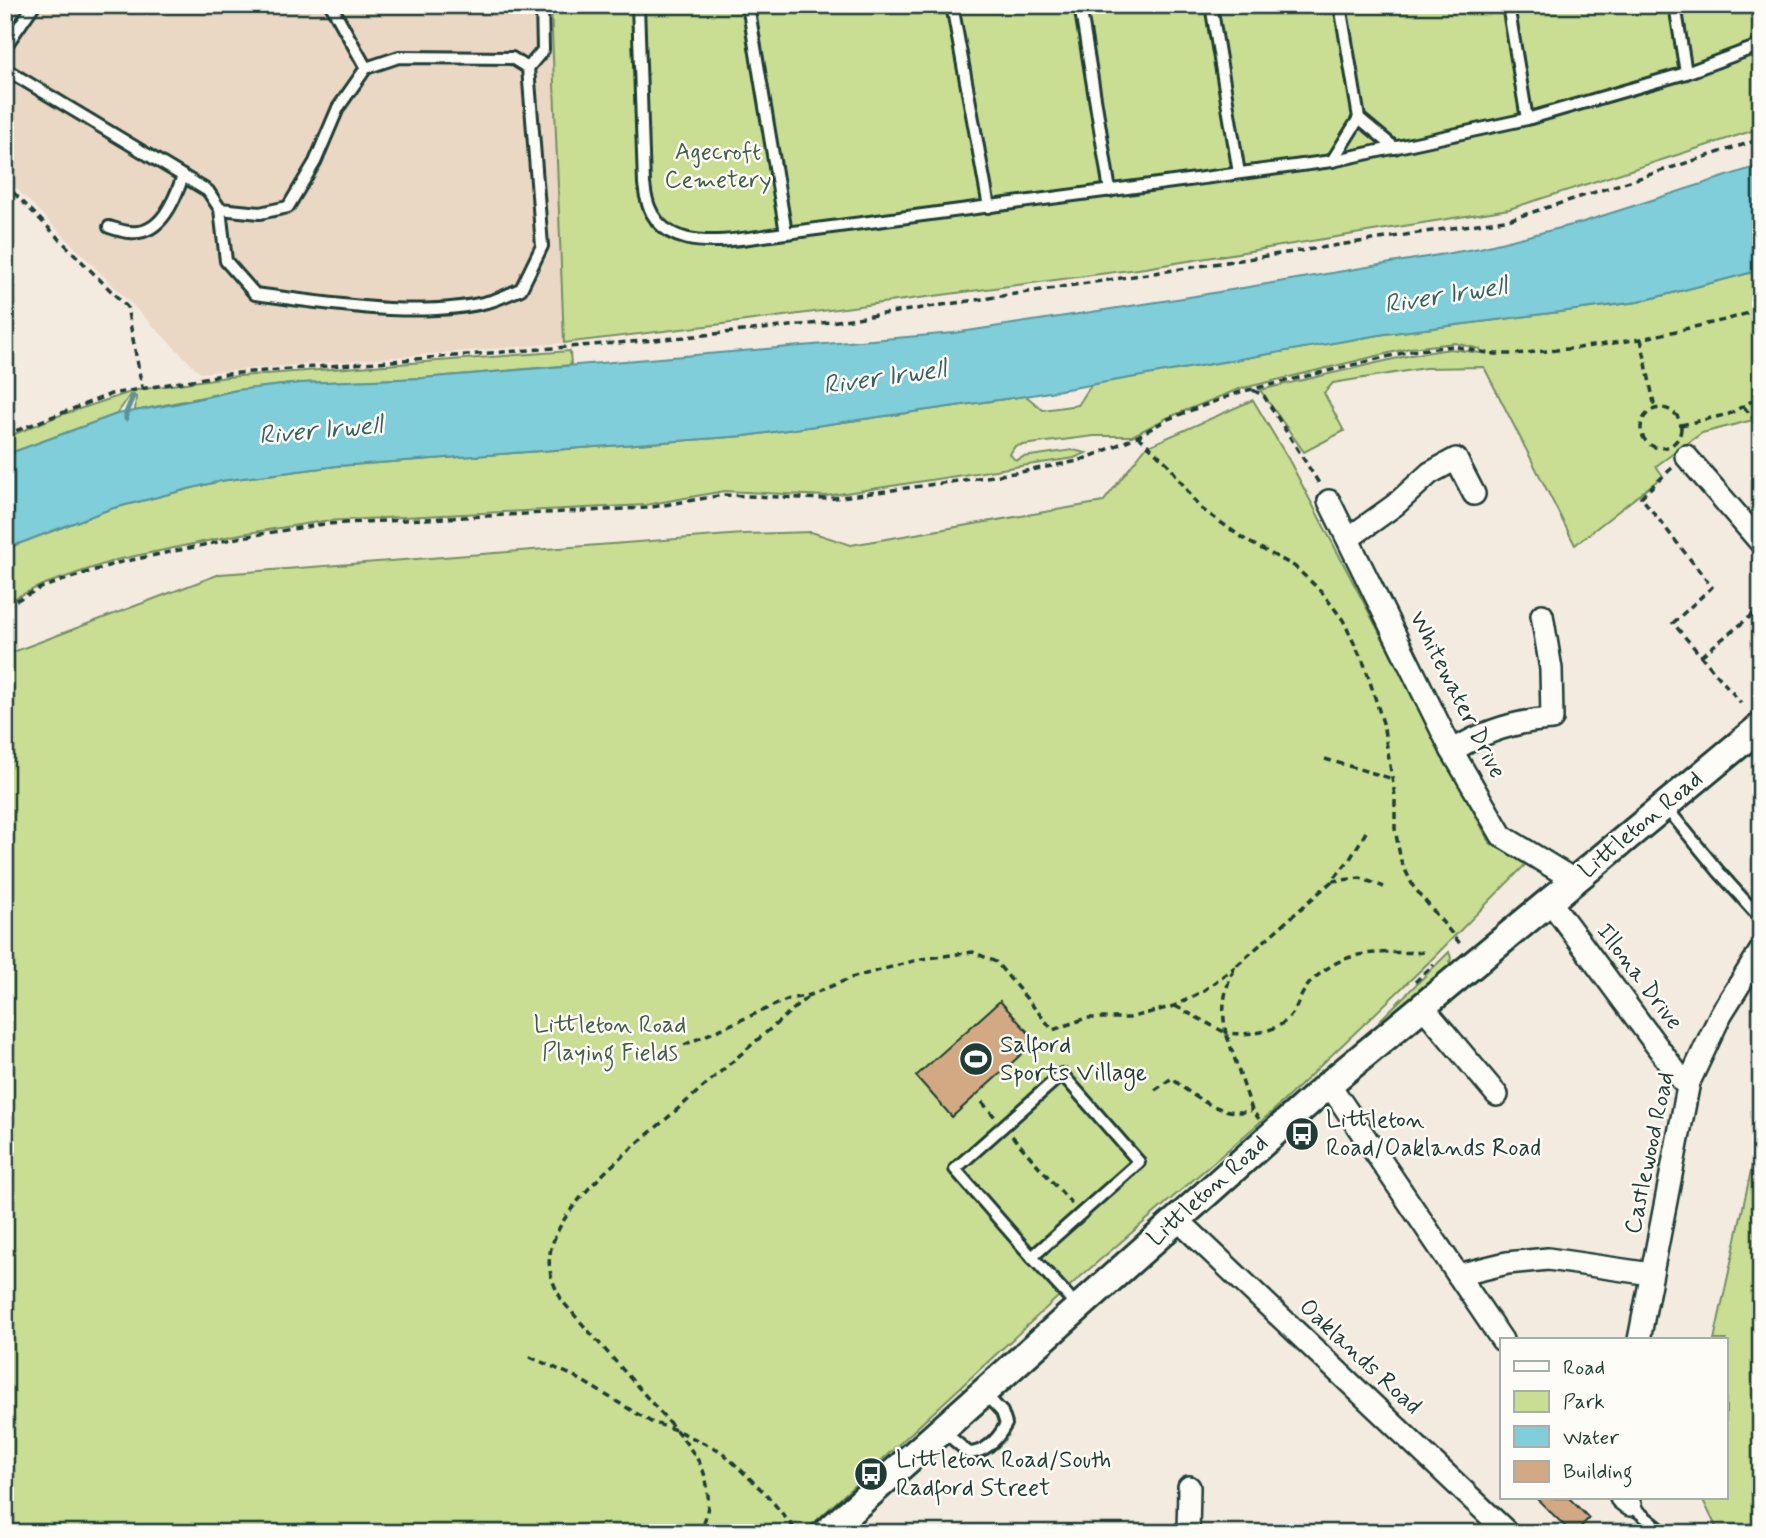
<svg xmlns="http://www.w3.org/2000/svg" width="1766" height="1538" viewBox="0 0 1766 1538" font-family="Mynerve,sans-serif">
<rect width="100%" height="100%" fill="#f4ebe0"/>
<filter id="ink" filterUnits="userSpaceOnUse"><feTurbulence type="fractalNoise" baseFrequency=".0143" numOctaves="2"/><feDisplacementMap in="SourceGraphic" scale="14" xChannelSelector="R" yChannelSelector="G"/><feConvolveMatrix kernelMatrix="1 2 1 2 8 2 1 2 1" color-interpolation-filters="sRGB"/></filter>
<g filter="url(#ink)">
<path fill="#ead7c4" d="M5,5H551L564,343L200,373L5,177Z"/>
<g fill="#c9de93" stroke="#748e64" stroke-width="2">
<path d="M551,5H1761V128L1509,209L1145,268L723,324L564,343Z"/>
<path d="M1761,270V418L1702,433L1656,466L1663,476L1575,545L1484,367L1425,368L1333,383L1324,393L1344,431L1304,452L1260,390L1411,355L1450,349L1481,353L1480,349L1455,343L1410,348L1239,389L1167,418L1132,436H1094L1015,446L1010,454L1014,459L1017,460L1023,457L1073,450L1086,453L1074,458L826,496L724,491L646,505L324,521L241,534L116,560L42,585L5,603V549L110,509L220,481L337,466L745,436L1026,396L1043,410L1078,405L1092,384L1385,334L1638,302Z"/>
<path d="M570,351L571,365L423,378L301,383L237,390L135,411L136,397L130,395L117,414L5,455V438L58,416L137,390L227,377Z"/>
<path d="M1253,400L1289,460L1490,843L1526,864L1428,963L1272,1112L1072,1284L803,1533H5V655L220,574L743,534L811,532L851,545L1103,502L1146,447Z"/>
<path d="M1449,952L1451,958L1448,970L1383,1026L1379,1021Z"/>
<path d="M1761,1125V1533H1719L1702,1498H1726V1340H1714Z"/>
</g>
<path fill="#7fceda" stroke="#599498" stroke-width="2" d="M1761,165V270L1638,302L1385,334L1026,396L745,436L337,466L220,481L110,509L5,549V455L117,414L175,404L237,390L301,383L423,378L954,333L1183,298L1480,248L1580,223Z"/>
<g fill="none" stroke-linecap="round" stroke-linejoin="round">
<path stroke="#599498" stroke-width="5" d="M126,419V413L133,396"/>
</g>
<g fill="#d2a983" stroke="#1f3d34" stroke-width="2">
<path d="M1000,1001L1036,1041L952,1117L916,1076Z"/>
<path d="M1536,1498H1569L1589,1518L1575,1533H1572Z"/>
</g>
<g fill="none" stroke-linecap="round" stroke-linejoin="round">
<g stroke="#1f3d34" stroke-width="16">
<g id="service">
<path d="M331,5L366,68"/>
<path d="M638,5L644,184C651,263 732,239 786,233"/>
<path d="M748,5L786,233L1332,161L1527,119L1686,73L1761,45"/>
<path d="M952,5L989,207"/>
<path d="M1080,5L1110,191"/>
<path d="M1211,5L1239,173"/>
<path d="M1508,5L1527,119"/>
<path d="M1675,5L1686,73"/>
<path d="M1341,11L1359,118L1395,148"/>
<path d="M5,47L34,5"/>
<path d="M528,68L543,50L542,5"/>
<path d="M5,69L208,191L220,209L226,261L255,294C326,303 421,320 491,301C501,298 511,293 521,289L542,246L528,68L512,58L399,57L366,68L338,108L315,162L288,207L260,213L220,209"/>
<path d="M1332,161L1359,118"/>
<path d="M109,227C116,229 123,232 130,232C161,236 175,199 183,176"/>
<path d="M1664,805L1719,872L1761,919"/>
<path d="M1062,1074L1139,1162L1032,1257L955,1169Z"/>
<path d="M1032,1257L1079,1308"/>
<path d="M942,1430L969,1453C987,1452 998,1439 1006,1424L1002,1412L984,1393"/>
<path d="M1630,1505L1665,1533"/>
</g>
</g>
<g stroke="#1f3d34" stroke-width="26">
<g id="minor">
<path d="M1686,456L1761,543"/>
<path d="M1329,501L1452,751L1502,836L1574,880"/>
<path d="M1349,538L1395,505L1430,473L1456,459L1474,494"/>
<path d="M1452,751C1484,731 1515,721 1552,719L1551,669L1542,615"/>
<path d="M1549,900L1682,1080L1689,1082"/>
<path d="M1423,1007L1497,1095"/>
<path d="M1329,1084L1502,1340"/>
<path d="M1177,1219L1508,1533"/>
<path d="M1458,1275L1507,1263L1548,1259L1651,1274"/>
<path d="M1639,1340L1689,1082L1721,1014L1761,950"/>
<path d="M1621,1498L1630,1505"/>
<path d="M1188,1533L1189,1487"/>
</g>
</g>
<g stroke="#1f3d34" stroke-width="32">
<path id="tertiary" d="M826,1533L1329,1084L1761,726"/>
</g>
<g stroke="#1f3d34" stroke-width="3.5" stroke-dasharray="7 5" stroke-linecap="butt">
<path d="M5,184L127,307L142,387"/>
<path d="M1641,339L1655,408"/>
<path d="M1253,390L1264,396L1320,485"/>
<path d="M1744,407L1761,428"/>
<circle cx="1661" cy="428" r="20"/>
<path d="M1681,425L1729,414L1761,396"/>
<path d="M5,435L111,394L227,374L655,340L830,322L1511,219L1761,139"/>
<path d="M1138,436L1168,464L1199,507L1247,541L1294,566L1321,591L1343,620L1365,666L1383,723L1395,796V829L1401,861L1413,886L1462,946"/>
<path d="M1672,468L1641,497L1712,587L1673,623L1741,703"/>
<path d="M5,606L43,587L117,563L242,537L324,524L646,508L724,495L828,499L1021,472L1078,461L1099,453L1138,436L1168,419L1240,392L1411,351L1453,346L1492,354H1514L1578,348L1641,339L1729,319L1761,309"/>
<path d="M1701,656L1761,608"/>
<path d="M1325,759L1393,779"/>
<path d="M1366,832L1350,859L1331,882L1235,967C1224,989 1221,1009 1226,1033C1248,1035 1277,1034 1291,1015C1297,1008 1299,999 1304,991C1311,979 1324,970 1336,963C1365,948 1396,954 1426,952"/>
<path d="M1332,881L1360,878L1384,887"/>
<path d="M1415,982L1434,964"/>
<path d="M1175,1006L1226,1033L1252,1110L1259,1119"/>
<path d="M684,1045L789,999L810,995L851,978L921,959L973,952L996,962L1053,1030L1086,1018H1129L1174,1006L1203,991L1235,967"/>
<path d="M1155,1090L1172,1078C1191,1096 1225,1119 1252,1110"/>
<path d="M982,1102L995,1117"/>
<path d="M1012,1136L1072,1204"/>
<path d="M530,1357L574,1376L651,1422L676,1430L721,1451L767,1495L798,1533"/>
<path d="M697,1533C713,1516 710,1481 699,1462C684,1437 663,1416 645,1395C618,1364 590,1333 563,1302C550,1280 544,1262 555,1237C573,1193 636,1145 672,1114C718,1074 764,1034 810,995"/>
</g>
<use href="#service" stroke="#fdfcf7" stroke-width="10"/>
<use href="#minor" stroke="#fdfcf7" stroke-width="21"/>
<use href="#tertiary" stroke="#fdfcf7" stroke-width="26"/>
</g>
</g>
<defs>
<g id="stadium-disc" transform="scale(1.75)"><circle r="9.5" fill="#1f3d34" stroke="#fdfcf7"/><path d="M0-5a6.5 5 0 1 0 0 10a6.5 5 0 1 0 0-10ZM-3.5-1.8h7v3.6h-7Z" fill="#fff"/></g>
<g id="bus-disc" transform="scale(1.75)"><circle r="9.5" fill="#1f3d34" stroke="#fdfcf7"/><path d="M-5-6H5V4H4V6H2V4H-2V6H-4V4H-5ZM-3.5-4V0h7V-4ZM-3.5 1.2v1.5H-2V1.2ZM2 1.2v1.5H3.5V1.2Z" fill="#fff"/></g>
</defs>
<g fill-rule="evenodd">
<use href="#stadium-disc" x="976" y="1059"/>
<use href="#bus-disc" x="1302" y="1134"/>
<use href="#bus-disc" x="871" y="1474"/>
</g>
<g text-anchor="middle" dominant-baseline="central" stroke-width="5" stroke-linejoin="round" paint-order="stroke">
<g font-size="24" fill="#415d47" stroke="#fdfcf7">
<text x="718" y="152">Agecroft<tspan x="718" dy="28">Cemetery</tspan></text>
<text x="610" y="1025">Littleton Road<tspan x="610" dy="28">Playing Fields</tspan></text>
</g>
<g font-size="24" fill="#1f3d34" stroke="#fdfcf7">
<text transform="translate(1457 695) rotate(63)">Whitewater Drive</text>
<text transform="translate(1641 825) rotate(-40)">Littleton Road</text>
<text transform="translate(1639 977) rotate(53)">Illona Drive</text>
<text transform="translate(1650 1153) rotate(-78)">Castlewood Road</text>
<text transform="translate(1208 1191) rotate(-42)">Littleton Road</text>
<text transform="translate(1360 1357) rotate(43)">Oaklands Road</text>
</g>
<g font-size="24" fill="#1f3d34" stroke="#fdfcf7" text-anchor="start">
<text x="1000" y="1045">Salford<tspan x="1000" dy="28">Sports Village</tspan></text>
<text x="1326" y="1120">Littleton<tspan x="1326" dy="28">Road/Oaklands Road</tspan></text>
<text x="896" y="1460">Littleton Road/South<tspan x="896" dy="28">Radford Street</tspan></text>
</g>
<g font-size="26" font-style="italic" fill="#37615e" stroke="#fdfcf7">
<text transform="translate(1446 296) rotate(-9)">River Irwell</text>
<text transform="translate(885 378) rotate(-8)">River Irwell</text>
<text transform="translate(321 431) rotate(-5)">River Irwell</text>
</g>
</g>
<rect width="1766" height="1538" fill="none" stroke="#fdfcf7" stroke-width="28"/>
<rect x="14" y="14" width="1738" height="1510" fill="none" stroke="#1f3d34" stroke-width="2.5" filter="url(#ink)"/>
<rect x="1500" y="1338" width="228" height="161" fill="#fdfcf7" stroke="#a4b0a9" stroke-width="2"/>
<rect x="1514" y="1361" width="35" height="10" fill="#fdfcf7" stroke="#a4b0a9" stroke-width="2"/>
<text x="1563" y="1374" font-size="21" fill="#1f3d34">Road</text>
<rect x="1514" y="1391" width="35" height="21" fill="#c9de93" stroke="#a4b0a9" stroke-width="2"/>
<text x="1563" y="1408" font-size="21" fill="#1f3d34">Park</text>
<rect x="1514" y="1426" width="35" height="21" fill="#7fceda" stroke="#a4b0a9" stroke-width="2"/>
<text x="1563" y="1444" font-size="21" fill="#1f3d34">Water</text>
<rect x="1514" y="1461" width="35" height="21" fill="#d2a983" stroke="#a4b0a9" stroke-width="2"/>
<text x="1563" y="1478" font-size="21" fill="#1f3d34">Building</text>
</svg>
